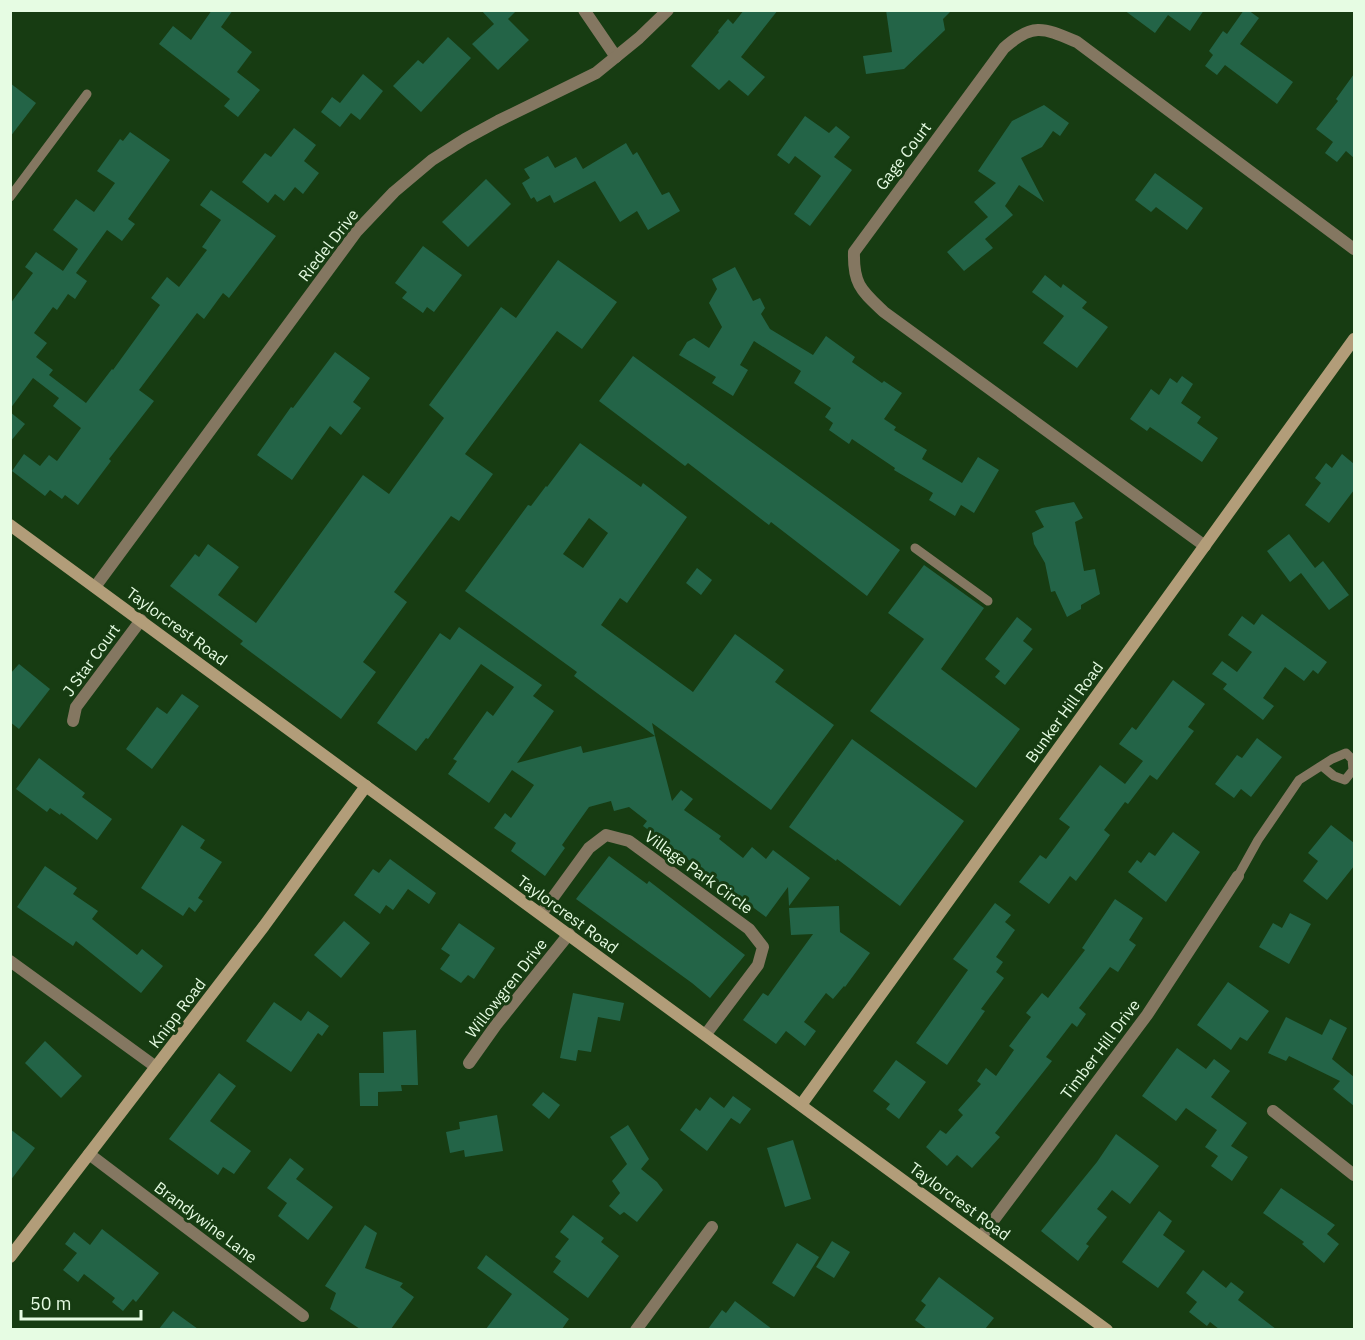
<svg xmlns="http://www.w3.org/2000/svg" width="1365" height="1340" viewBox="0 0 1365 1340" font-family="'IBM Plex Sans',sans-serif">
<rect width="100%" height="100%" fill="#173c12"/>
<g fill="#236447" fill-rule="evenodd">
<path d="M212,10H233L221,27L252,52L237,72L260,90L238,117L224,106L230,99L159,44L173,26L191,40Z"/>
<path d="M481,10H517L508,19L529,40L498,70L472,44L494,24Z"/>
<path d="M744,10H778L741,57L765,77L748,96L729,80L719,90L691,66L719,32L718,31L728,19L733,24Z"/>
<path d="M886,10H952L943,19L945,30L904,69L866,74L863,56L892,52Z"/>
<path d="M1124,10H1204L1190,31L1168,15L1155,33Z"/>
<path d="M1244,10H1248L1259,18L1240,44L1293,82L1277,104L1225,65L1217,75L1205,66L1213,55L1209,51L1223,31L1227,34Z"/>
<path d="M448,37L471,58L421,112L393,86L418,60L423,64Z"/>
<path d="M363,74L383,91L360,120L351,113L340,127L321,112L332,97L340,103Z"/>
<path d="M1354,74V158L1346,151L1337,162L1325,153L1333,142L1316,129L1338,101L1336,99Z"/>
<path d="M10,83L36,103L10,137Z"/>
<path d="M1044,105L1069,123L1060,136L1053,131L1042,147L1021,158L1044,202L1019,185L1005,206L1013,215L985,239L993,248L964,271L947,252L988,217L974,202L996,183L978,171L1012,121Z"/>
<path d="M805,116L829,133L836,126L850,137L834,157L852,170L810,226L794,214L821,176L795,156L789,164L777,155Z"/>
<path d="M294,128L316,145L304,161L319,173L303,194L295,187L284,201L275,194L268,203L242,182L265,153L271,157Z"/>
<path d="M130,132L170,160L128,219L135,224L122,241L107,230L76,273L87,281L75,299L68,294L57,310L53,307L34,333L47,343L36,357L53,370L49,375L86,403L112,369L113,370L160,305L151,298L167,277L179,287L207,250L202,247L221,220L200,205L211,190L276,236L229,298L223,293L204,319L197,313L139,390L154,401L109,459L111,461L78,505L65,495L62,499L50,490L45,496L12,471L24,454L40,466L49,455L57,461L81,428L53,406L59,398L33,378L10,409V304L33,273L25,267L36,252L63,271L78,249L53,230L76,199L94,212L115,183L97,171L120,139L123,141Z"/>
<path d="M626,143L633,155L637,152L662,195L669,192L680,211L648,230L637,211L620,222L595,181L554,203L550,195L537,202L534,197L531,199L522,183L530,178L524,169L548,156L555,168L576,157L583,169Z"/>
<path d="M1155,173L1203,208L1187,230L1156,207L1151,212L1135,200Z"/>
<path d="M486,179L511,204L468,247L442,222Z"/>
<path d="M423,246L462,275L434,312L427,307L423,313L402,298L407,292L395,283Z"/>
<path d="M558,260L617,302L582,349L557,331L465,454L493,474L459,521L451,516L394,592L407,602L363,662L376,672L341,719L240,644L243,641L170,586L195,554L199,557L208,544L239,567L218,595L256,623L363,475L389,494L444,418L429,405L501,307L516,318Z"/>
<path d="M735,267L753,301L760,298L765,308L761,314L770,329L813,355L826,336L855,357L852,362L882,383L884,381L902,393L884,419L896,427L894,430L927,450L922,459L962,483L978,457L999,470L974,513L961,505L955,516L929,500L933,493L894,470L895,468L852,439L849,444L829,430L833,423L825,417L831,408L794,383L801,371L754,341L740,365L748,370L733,396L712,383L716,377L679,355L687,342L694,338L709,348L722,327L709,303L717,289L712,279Z"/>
<path d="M1045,275L1061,288L1063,284L1087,302L1082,308L1108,327L1077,368L1043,343L1064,316L1032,292Z"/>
<path d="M335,352L370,378L353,402L361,408L341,435L330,426L292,480L257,455L291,407L293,408Z"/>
<path d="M633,356L900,550L867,596L771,522L769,525L688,463L685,466L599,401Z"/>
<path d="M1182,376L1193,384L1181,403L1201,417L1197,423L1218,438L1202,462L1150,427L1147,431L1130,419L1151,389L1159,395L1170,378L1177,383Z"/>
<path d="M10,412L25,424L10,442Z"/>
<path d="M580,443L641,487L643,483L687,517L627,603L620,598L601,625L693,692L735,634L784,670L775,682L834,725L771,810L652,723L655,736L574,676L577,672L465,591L528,505L531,506L546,486L547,487ZM589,518L608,533L583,568L563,554Z"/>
<path d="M1342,454L1354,464V490L1329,523L1305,505L1321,483L1315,478L1326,463L1332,468Z"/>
<path d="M1074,502L1083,518L1075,522L1084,571L1095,569L1100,594L1081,605V609L1067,617L1055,591L1051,592L1045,563L1034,544L1032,533L1044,527L1035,511L1042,508Z"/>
<path d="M1289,534L1315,568L1323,561L1349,595L1329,610L1301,573L1290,582L1267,551Z"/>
<path d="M924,565L984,608L941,669L1020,729L976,788L870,711L924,639L888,613Z"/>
<path d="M697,568L712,580L701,595L686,583Z"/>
<path d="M1262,614L1327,662L1318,674L1313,670L1304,681L1285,667L1263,698L1274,706L1263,720L1223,689L1227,684L1212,674L1222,661L1237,672L1252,652L1228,635L1242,616L1254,625Z"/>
<path d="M1017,617L1032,629L1023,641L1033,649L1005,685L995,677L1000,671L985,659Z"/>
<path d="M459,627L542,685L533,696L554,711L517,763L581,746L583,753L655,736L672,801L681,790L693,799L684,810L721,836L719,839L743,858L752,847L766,859L773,850L810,878L789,906L788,887L766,917L643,826L647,821L629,807L614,811L611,801L589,807L562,845L565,848L545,876L511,851L516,843L494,828L505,813L511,818L534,785L512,770L489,803L448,774L457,761L453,759L487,711L493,716L514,687L481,664L428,739L426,738L416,751L377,723L440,633L450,640Z"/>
<path d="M19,664L50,689L19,729L10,722V674Z"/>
<path d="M1173,680L1205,704L1188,727L1194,731L1157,780L1150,775L1128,804L1125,802L1104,830L1110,835L1091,861L1076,881L1070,876L1049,904L1019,882L1040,855L1046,859L1070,827L1059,819L1100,765L1125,784L1143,761L1119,744L1132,727L1136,730Z"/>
<path d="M182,694L199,706L152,769L126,749L157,707L167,714Z"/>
<path d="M1257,738L1282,757L1251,797L1241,789L1234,798L1215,784L1237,755L1242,758Z"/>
<path d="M852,739L964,821L900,906L837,859L836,861L789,827Z"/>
<path d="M39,758L85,793L82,797L112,819L97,840L61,813L60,815L50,808L47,812L16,789Z"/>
<path d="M182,825L205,840L200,848L222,862L198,898L203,901L195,912L189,907L183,916L141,888Z"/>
<path d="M1331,825L1354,843V866L1327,900L1303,881L1318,861L1308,853Z"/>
<path d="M1173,832L1200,852L1166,902L1128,872L1137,860L1141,863L1149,852L1155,856Z"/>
<path d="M609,856L647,884L649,881L745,955L710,998L692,983L576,899Z"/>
<path d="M390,859L436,893L429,904L408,889L393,910L386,905L380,914L354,895L373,869L379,873Z"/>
<path d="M45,866L77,888L73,894L98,911L92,919L137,955L142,949L163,966L141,993L76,941L73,946L17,907Z"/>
<path d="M1115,899L1143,918L1129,940L1136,945L1118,972L1110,967L1079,1008L1086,1014L1077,1027L1072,1023L1046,1057L1052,1061L995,1133L1000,1137L972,1168L957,1155L947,1166L926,1147L940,1130L946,1134L963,1115L958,1110L981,1084L977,1081L986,1068L996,1076L1014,1050L1009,1046L1031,1017L1026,1013L1042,993L1048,998L1085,950L1082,948Z"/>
<path d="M995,903L1011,915L1005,922L1015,930L996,957L1003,962L996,972L1004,978L981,1009L985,1011L947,1065L916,1043L968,970L953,959Z"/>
<path d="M839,906L840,932L870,953L845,987L844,986L833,999L826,993L804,1022L816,1031L805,1046L786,1031L776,1044L743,1020L763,993L768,996L813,934L791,935L789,908Z"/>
<path d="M1290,913L1311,924L1289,964L1259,947L1273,923L1282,928Z"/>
<path d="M344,921L370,943L341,978L314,955Z"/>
<path d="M459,923L495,948L474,979L468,975L461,983L440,969L450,955L441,949Z"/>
<path d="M1228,982L1269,1011L1247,1041L1240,1037L1231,1050L1197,1025Z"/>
<path d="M573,993L624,1003L620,1021L598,1017L591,1052L578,1050L576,1061L560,1058Z"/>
<path d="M274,1002L301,1021L308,1011L329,1026L322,1036L318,1033L291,1072L246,1041Z"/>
<path d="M1286,1017L1322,1035L1330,1019L1347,1028L1332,1059L1354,1077V1106L1333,1089L1340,1081L1289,1056L1286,1061L1268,1053Z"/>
<path d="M416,1030L418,1085H401L402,1091L378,1092V1106H360L359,1073H384L383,1032Z"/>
<path d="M45,1041L82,1076L61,1098L25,1063Z"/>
<path d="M1177,1048L1206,1069L1214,1059L1230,1071L1211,1097L1247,1123L1231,1146L1248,1157L1232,1181L1211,1166L1218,1156L1205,1147L1217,1130L1186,1108L1176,1121L1142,1096Z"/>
<path d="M896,1060L926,1082L899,1119L886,1109L890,1104L873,1091Z"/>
<path d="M219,1073L236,1086L210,1121L251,1151L234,1174L223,1167L218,1175L169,1139Z"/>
<path d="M543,1092L560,1105L549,1119L532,1105Z"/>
<path d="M733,1096L751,1109L740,1124L731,1118L707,1151L680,1130L696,1108L700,1111L710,1097L724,1108Z"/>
<path d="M497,1115L503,1151L465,1157L464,1150L450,1153L446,1132L460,1129L459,1122Z"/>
<path d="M628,1125L649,1159L641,1169L657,1182L663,1190L637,1222L624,1212L620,1215L609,1206L620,1193L612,1181L627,1164L610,1137Z"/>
<path d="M10,1129L35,1148L10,1181Z"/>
<path d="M1116,1134L1159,1166L1130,1204L1112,1190L1097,1209L1107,1217L1086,1244L1089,1246L1078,1261L1041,1231L1097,1162Z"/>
<path d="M793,1140L811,1199L785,1207L767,1148Z"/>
<path d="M290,1158L304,1169L296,1179L333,1207L308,1240L278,1216L287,1203L267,1188Z"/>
<path d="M1281,1188L1335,1225L1327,1234L1339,1244L1324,1263L1302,1244L1304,1242L1263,1213Z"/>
<path d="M1159,1211L1172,1221L1163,1235L1185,1251L1158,1288L1122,1262Z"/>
<path d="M573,1215L604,1238L601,1242L619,1256L588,1298L553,1272L561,1261L555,1257L569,1239L560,1232Z"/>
<path d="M365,1225L377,1233L365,1268L403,1283L400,1287L414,1297L391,1329H360L330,1309L336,1293L325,1286Z"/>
<path d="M102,1229L159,1273L136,1302L133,1299L123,1311L112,1302L115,1298L84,1274L78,1282L63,1270L77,1253L65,1244L74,1232L90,1245Z"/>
<path d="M832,1241L850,1252L834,1278L816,1267Z"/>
<path d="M797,1243L819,1257L794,1297L772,1283Z"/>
<path d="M486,1255L569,1319L562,1329H486L512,1294L477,1268Z"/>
<path d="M1203,1270L1226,1288L1231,1282L1244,1292L1238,1300L1276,1329H1219L1210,1322L1207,1326L1189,1312L1197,1302L1186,1293Z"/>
<path d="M939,1277L994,1318L985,1329H927L915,1320L926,1305L921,1301Z"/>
<path d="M735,1301L772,1329H708L722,1310L726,1313Z"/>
<path d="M173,1311L198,1329H159Z"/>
</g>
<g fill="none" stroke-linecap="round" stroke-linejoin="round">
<g stroke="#847761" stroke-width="9">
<path d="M10,197L87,94"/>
<path d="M915,548L988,601"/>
<path d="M1238,876L1258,840L1299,780L1332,759L1346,753L1352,759L1353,770L1345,780L1334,776L1322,766"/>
</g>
<g stroke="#847761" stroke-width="12">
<path d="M584,10L616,57"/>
<path d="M1205,546L884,312C862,291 853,285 854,252L1004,48C1033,22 1044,28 1077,42L1354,249"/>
<path d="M95,587L357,231L394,192L432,160L465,139L498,121L596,73L639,38L668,10"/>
<path d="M73,721L76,707L141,620"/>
<path d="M541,914L589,848L606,835L629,841L749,929L763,947L758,965L706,1034"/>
<path d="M10,961L156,1067"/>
<path d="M469,1063L496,1025L569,934"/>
<path d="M1273,1111L1354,1175"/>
<path d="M89,1154L303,1316"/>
<path d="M981,1237L1147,1015L1238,876"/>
<path d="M636,1330L712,1227"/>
</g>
<g stroke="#b29d79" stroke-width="12">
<path d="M10,525L1107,1330"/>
<path d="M801,1105L1354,339"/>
<path d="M10,1257L264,926L366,786"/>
</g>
</g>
<g text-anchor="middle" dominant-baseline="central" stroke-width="6" stroke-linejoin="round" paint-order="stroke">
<g font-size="16" fill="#e6fce3" stroke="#173c12">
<text transform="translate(903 156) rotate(-53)">Gage Court</text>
<text transform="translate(328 245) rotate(-52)">Riedel Drive</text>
<text transform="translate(177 626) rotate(36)">Taylorcrest Road</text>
<text transform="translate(91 660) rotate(-54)">J Star Court</text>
<text transform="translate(1064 712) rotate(-54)">Bunker Hill Road</text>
<text transform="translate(699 872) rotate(36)">Village Park Circle</text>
<text transform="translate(568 914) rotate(36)">Taylorcrest Road</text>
<text transform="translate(506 988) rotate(-52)">Willowgren Drive</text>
<text transform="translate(177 1013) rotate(-53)">Knipp Road</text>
<text transform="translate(1100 1049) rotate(-53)">Timber Hill Drive</text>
<text transform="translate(960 1201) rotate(36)">Taylorcrest Road</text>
<text transform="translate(206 1222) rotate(37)">Brandywine Lane</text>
</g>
</g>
<rect width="1365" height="1340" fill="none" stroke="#e6fce3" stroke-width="24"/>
<path d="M21 1310v9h120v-9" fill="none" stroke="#e6fce3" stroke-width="3"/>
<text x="30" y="1310" font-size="18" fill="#e6fce3" stroke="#173c12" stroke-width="4.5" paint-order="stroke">50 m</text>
</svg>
